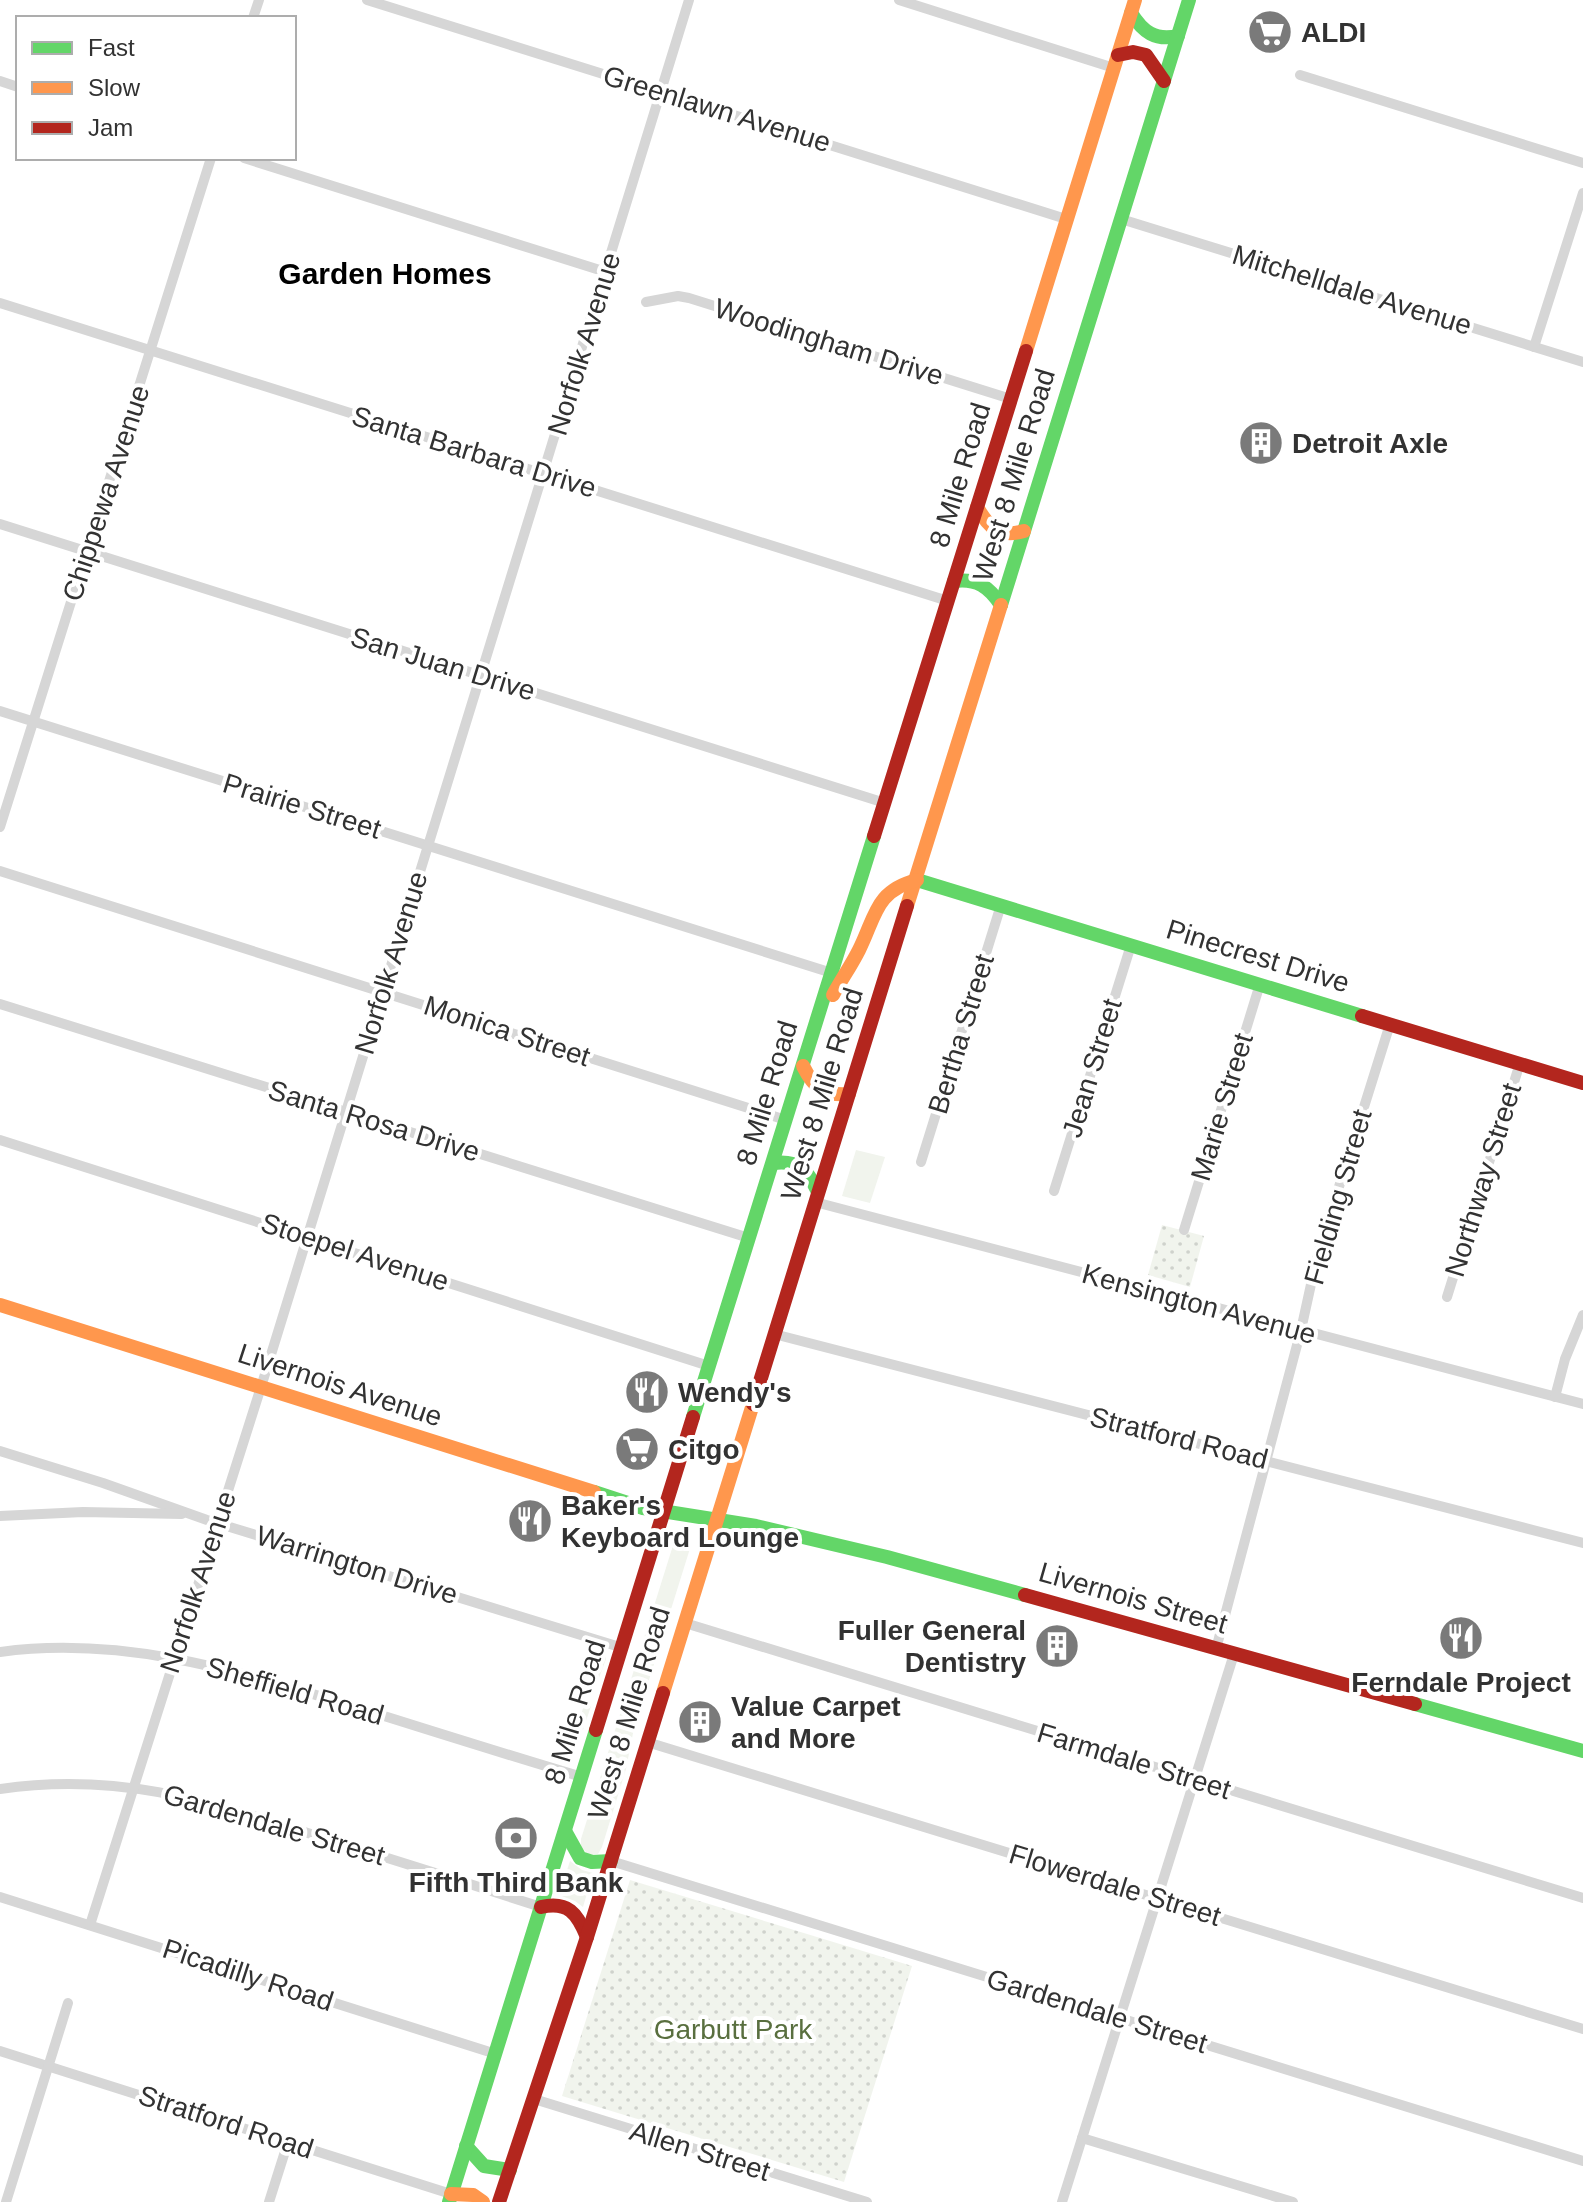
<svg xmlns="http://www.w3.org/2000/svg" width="1583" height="2202" viewBox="0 0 1583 2202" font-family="Arial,sans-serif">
<defs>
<pattern id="park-dots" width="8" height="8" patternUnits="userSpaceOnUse" patternTransform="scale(2)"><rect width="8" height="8" fill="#f1f4ed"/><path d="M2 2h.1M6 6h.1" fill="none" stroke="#cfd2cc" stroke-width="1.8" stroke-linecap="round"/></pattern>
</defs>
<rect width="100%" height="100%" fill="#fff"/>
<g fill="#f1f4ed">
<path d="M856,1150L885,1157L870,1203L842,1196Z"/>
<path d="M675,1539L692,1542L634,1728L626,1769L602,1847L598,1854L589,1855L581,1847V1839Z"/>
<path d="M602,1649L606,1659L596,1686L589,1688Z"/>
<path d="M586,1699L591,1706L581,1736L577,1738L574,1737Z"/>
<path d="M570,1861L582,1870L593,1873L583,1907L575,1901L559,1895Z"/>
</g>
<g fill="url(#park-dots)">
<path d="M1162,1225L1204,1236L1190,1287L1148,1275Z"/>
<path d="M630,1880L912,1966L844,2182L562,2096Z"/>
</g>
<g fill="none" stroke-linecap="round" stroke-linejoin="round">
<g stroke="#d6d6d6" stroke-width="10">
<path d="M367,0L1066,219"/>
<path d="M899,0L1114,68"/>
<path d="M253,18L259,0"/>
<path d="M1300,75L1583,163"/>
<path d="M0,81L18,87"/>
<path d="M244,158L606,272"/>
<path d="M1121,219L1583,362"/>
<path d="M646,302L678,296L689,298L1011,399"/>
<path d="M0,303L948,601"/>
<path d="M1534,347L1583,193"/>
<path d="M0,524L885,803"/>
<path d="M0,711L832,973"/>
<path d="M0,827L211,158"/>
<path d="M0,871L786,1120"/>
<path d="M0,1004L749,1238"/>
<path d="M0,1140L709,1366"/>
<path d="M921,1162L1001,905"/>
<path d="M1054,1191L1131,945"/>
<path d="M815,1202L1583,1404"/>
<path d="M1184,1230L1260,984"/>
<path d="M1447,1297L1520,1063"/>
<path d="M774,1334L1583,1543"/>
<path d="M1555,1397L1565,1359L1583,1315"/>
<path d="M0,1451L103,1483L207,1520L623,1648"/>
<path d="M0,1516L83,1512L182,1514"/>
<path d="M685,1623L1583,1898"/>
<path d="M1216,1649L1301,1330L1317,1257L1390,1024"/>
<path d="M0,1652C117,1636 228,1668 339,1702C420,1727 501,1753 582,1777"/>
<path d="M647,1742L1583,2029"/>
<path d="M0,1789C122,1771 213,1803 327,1839C398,1861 470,1884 541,1907"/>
<path d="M611,1861L1583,2161"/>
<path d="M0,1897L496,2054"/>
<path d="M90,1925L261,1387L689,0"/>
<path d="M0,2051L451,2194"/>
<path d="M534,2099L867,2202"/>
<path d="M1082,2138L1293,2202"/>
<path d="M6,2202L68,2003"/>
<path d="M269,2202L288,2142"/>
<path d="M1062,2202L1234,1654"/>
</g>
<g stroke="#63d668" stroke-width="14">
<path d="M1131,13C1143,32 1155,41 1178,36"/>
<path d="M954,581C977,578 989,587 1001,605"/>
<path d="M1001,605L1189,0"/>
<path d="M917,880L1362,1016"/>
<path d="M773,1163C799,1160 807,1169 818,1192"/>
<path d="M693,1417L874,836"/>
<path d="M594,1492L643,1508L756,1526L887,1557L1025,1595"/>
<path d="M1415,1704L1583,1751"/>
<path d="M565,1831L580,1858L592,1862L611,1861"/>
<path d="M466,2146L484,2166L510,2170"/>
<path d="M449,2202L596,1730"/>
</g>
<g stroke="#ff974d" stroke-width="14">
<path d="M1026,351L1135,0"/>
<path d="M977,507C989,528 999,538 1024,531"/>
<path d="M907,906L1001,605"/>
<path d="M833,995C841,980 851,966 859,950C876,916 875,891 917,880"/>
<path d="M803,1066C814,1088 824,1096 849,1094"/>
<path d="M0,1305L594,1492"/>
<path d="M663,1693L753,1404"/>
<path d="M451,2194L473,2195L483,2202"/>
</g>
<g stroke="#b3261e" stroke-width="14">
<path d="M1118,55L1133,52L1146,55L1164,81"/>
<path d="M874,836L1026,351"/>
<path d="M1362,1016L1583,1083"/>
<path d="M753,1404L907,906"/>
<path d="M1025,1595L1415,1704"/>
<path d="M596,1730L693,1417"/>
<path d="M541,1907C568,1901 577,1913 587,1937"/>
<path d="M499,2202L587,1937L663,1693"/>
</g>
</g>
<defs>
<g id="supermarket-disc" transform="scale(2.3)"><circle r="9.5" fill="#7a7a7a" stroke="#fff"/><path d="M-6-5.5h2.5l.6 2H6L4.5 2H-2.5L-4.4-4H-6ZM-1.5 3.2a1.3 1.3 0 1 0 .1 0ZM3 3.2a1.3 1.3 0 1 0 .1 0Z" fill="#fff"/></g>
<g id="building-disc" transform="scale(2.3)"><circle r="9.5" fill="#7a7a7a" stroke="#fff"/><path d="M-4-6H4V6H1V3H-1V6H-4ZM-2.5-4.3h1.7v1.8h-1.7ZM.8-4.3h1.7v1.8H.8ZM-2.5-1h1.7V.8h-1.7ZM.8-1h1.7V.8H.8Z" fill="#fff"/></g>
<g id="restaurant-disc" transform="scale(2.3)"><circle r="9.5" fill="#7a7a7a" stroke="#fff"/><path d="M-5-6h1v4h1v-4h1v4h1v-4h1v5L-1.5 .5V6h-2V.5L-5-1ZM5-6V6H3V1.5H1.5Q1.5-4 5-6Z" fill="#fff"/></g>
<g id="bank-disc" transform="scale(2.3)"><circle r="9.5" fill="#7a7a7a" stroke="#fff"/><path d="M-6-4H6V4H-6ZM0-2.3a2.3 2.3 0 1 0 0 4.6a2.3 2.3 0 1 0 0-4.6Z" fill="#fff"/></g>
</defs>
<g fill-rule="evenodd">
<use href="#supermarket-disc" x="1270" y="32"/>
<use href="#building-disc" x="1261" y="443"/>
<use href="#restaurant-disc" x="647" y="1392"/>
<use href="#supermarket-disc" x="637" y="1449"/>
<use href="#restaurant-disc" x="530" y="1521"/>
<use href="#restaurant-disc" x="1461" y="1638"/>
<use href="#building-disc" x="1057" y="1646"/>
<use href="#building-disc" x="700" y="1722"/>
<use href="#bank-disc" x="516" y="1838"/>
</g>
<g text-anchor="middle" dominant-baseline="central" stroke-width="8" stroke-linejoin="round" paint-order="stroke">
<g font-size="28" font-weight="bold" fill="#323232" stroke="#fff" text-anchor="start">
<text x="1301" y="32">ALDI</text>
<text x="1292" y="443">Detroit Axle</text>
<text x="678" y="1392">Wendy's</text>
<text x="668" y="1449">Citgo</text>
<text x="561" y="1505">Baker's<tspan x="561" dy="32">Keyboard Lounge</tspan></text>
<text x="1026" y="1630" text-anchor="end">Fuller General<tspan x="1026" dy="32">Dentistry</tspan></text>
<text x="1461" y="1682" text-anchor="middle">Ferndale Project</text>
<text x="731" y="1706">Value Carpet<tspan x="731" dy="32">and More</tspan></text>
<text x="516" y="1882" text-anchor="middle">Fifth Third Bank</text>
</g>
<g font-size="28" fill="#323232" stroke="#fff">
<text transform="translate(717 109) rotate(17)">Greenlawn Avenue</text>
<text transform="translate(1352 290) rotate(17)">Mitchelldale Avenue</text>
<text transform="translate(829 342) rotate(17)">Woodingham Drive</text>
<text transform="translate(584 344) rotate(-73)">Norfolk Avenue</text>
<text transform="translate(474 452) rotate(17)">Santa Barbara Drive</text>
<text transform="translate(960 475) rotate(-73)">8 Mile Road</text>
<text transform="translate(1014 475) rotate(-73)">West 8 Mile Road</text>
<text transform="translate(106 493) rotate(-72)">Chippewa Avenue</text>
<text transform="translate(443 664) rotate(17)">San Juan Drive</text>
<text transform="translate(302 806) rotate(17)">Prairie Street</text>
<text transform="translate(1258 956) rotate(17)">Pinecrest Drive</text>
<text transform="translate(391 963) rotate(-73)">Norfolk Avenue</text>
<text transform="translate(507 1031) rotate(18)">Monica Street</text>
<text transform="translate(961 1034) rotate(-73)">Bertha Street</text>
<text transform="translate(1092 1068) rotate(-73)">Jean Street</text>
<text transform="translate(767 1093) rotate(-73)">8 Mile Road</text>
<text transform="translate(822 1094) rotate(-73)">West 8 Mile Road</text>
<text transform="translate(1222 1107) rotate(-73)">Marie Street</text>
<text transform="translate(374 1121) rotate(17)">Santa Rosa Drive</text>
<text transform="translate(1483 1180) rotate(-73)">Northway Street</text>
<text transform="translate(1338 1197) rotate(-74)">Fielding Street</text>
<text transform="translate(355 1252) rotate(18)">Stoepel Avenue</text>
<text transform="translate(1199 1304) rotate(15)">Kensington Avenue</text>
<text transform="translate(340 1385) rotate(18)">Livernois Avenue</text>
<text transform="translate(1179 1438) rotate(14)">Stratford Road</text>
<text transform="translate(357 1565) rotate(17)">Warrington Drive</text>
<text transform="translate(198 1582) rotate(-72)">Norfolk Avenue</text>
<text transform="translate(1133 1598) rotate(16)">Livernois Street</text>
<text transform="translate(295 1691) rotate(16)">Sheffield Road</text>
<text transform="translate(575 1712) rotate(-73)">8 Mile Road</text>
<text transform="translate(629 1713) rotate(-73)">West 8 Mile Road</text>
<text transform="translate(1134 1761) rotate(17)">Farmdale Street</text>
<text transform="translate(274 1825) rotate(16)">Gardendale Street</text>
<text transform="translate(1115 1885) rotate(17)">Flowerdale Street</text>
<text transform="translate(248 1975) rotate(18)">Picadilly Road</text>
<text transform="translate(1097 2011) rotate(17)">Gardendale Street</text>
<text transform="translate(226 2122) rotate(18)">Stratford Road</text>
<text transform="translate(700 2151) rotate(17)">Allen Street</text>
</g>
<g font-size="28" fill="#596f3f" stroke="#fff">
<text x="733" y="2029">Garbutt Park</text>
</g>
<g font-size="30" font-weight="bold" fill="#000" stroke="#fff">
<text x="385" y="273">Garden Homes</text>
</g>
</g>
<rect x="16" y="16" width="280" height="144" fill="#ffffff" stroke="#adadad" stroke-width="2"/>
<rect x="32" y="42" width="40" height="12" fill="#63d668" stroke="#adadad" stroke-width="2"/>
<text x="88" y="56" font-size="24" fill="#323232">Fast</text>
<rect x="32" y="82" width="40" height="12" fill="#ff974d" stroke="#adadad" stroke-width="2"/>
<text x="88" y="96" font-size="24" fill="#323232">Slow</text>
<rect x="32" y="122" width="40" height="12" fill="#b3261e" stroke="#adadad" stroke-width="2"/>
<text x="88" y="136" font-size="24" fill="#323232">Jam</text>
</svg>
